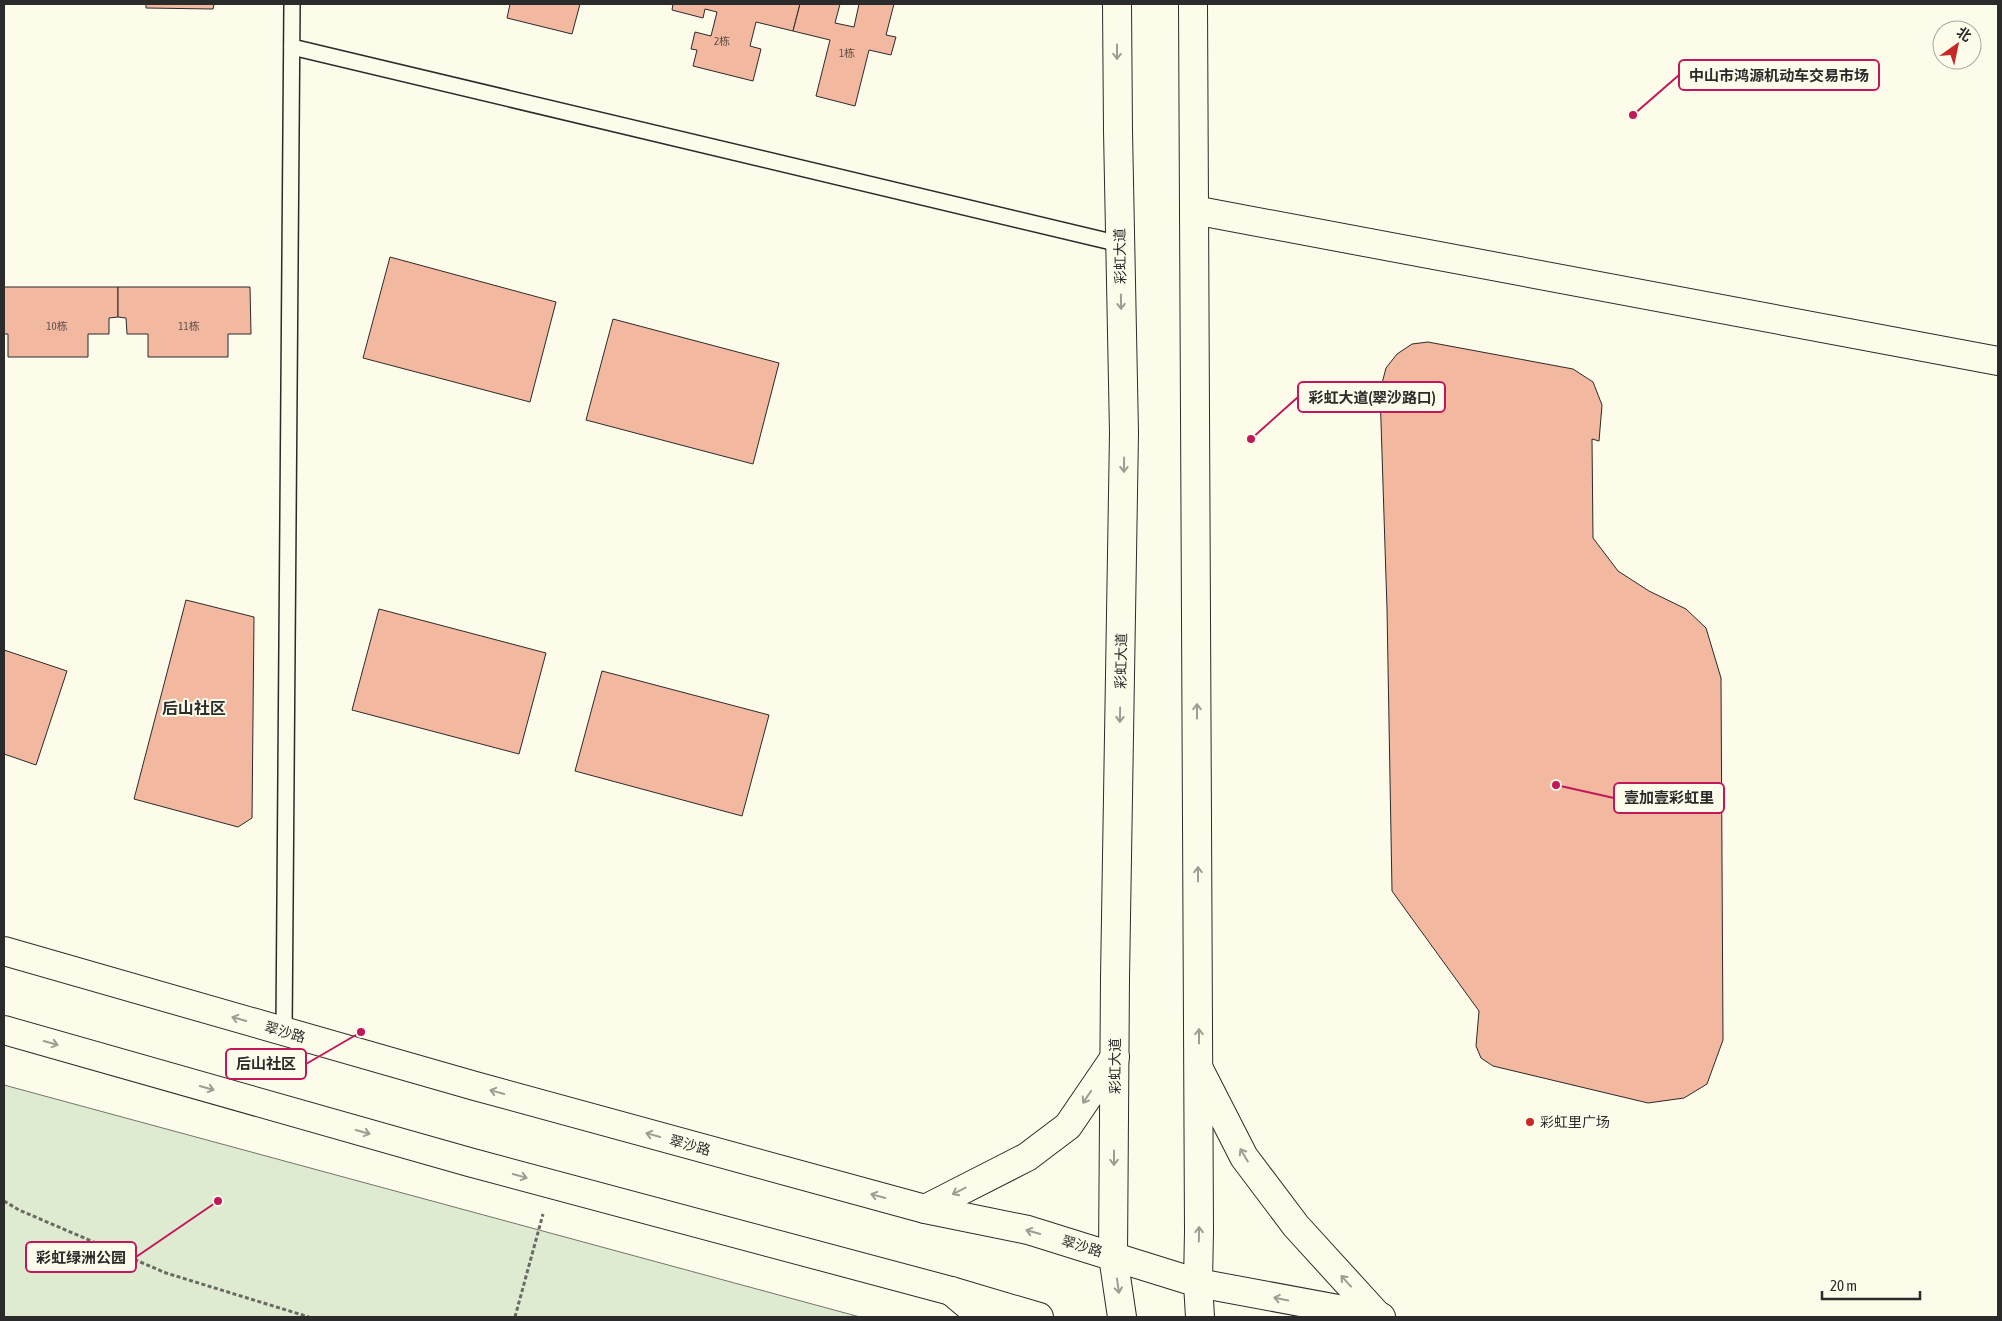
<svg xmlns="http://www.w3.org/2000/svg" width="2002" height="1321" viewBox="0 0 2002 1321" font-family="'Asap Condensed','Noto Sans SC',sans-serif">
<rect width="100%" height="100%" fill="#fdfbea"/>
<path fill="#deebd1" stroke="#74746e" d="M4,1085L860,1317H4Z"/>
<g fill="#f2b8a0" stroke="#2b2b2b">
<path d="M146,4H214L213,9L146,8Z"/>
<path d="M510,4H580L572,34L507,18Z"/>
<path d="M673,4H800L793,31L756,22L750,46L761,49L753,81L693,66L697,50L691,49L695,32L711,36L717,12L705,9L703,18L672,10Z"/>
<path d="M800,4H840L835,23L854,27L859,4H894L886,35L896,37L891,55L869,50L855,106L816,96L830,40L793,31Z"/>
<path d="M390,257L556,302L530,402L363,358Z"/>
<path d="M4,287H118V317L109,318V334H88V357H8V334H4Z"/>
<path d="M118,287H250L251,334H228V357H148V334H127L126,318L118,317Z"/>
<path d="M613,319L779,363L753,464L586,420Z"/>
<path d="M1428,342L1573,369L1593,382L1602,405L1599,441L1592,439L1593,538L1618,571L1649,591L1686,609L1706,628L1721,678L1723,1040L1707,1084L1684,1098L1648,1103L1493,1066L1481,1058L1476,1046L1479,1011L1392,891L1387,609L1380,391L1386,368L1397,354L1412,344Z"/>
<path d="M186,600L254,617L252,818L238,827L134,799Z"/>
<path d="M379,609L546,653L519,754L352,710Z"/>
<path d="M4,650L67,671L36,765L4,754Z"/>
<path d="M602,671L769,715L742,816L575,771Z"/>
</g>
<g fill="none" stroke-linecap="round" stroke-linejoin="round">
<g stroke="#2b2b2b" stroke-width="18">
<g id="service">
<path d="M292,47L1120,244"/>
<path d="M284,1032L292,4"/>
</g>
</g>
<g stroke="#2b2b2b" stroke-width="30">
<path id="minor" d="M1194,210L1998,361"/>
</g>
<g stroke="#2b2b2b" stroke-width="30">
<g id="tertiary">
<path d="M1199,1069L1244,1157L1296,1226L1379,1317"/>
<path d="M925,1209L1027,1157L1068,1126L1115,1057"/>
<path d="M951,1291L982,1317"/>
</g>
</g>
<g stroke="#2b2b2b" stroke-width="30">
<g id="secondary">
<path d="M1117,4L1118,131L1124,433L1115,978L1113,1256L1122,1317"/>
<path d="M1193,4L1199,1231L1198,1283L1200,1317"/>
<path d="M4,951L475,1086L925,1209L1028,1230L1198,1283L1381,1317"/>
<path d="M4,1030L469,1162L951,1291L1039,1317"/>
</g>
</g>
<g stroke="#6a6964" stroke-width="3" stroke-dasharray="4 2.5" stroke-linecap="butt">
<path d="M4,1201L19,1210L166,1273L309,1317"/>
<path d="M515,1317L543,1214"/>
</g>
<use href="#service" stroke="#fdfbea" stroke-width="15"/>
<use href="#minor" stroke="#fdfbea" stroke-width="28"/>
<use href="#tertiary" stroke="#fdfbea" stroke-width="28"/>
<use href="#secondary" stroke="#fdfbea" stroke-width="28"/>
</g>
<defs><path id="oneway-shaft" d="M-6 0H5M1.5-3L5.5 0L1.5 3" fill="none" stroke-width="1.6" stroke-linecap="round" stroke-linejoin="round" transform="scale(1.25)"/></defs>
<g stroke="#9e9d94">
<use href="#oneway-shaft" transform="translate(1117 52) rotate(90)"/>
<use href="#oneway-shaft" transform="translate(1121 302) rotate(89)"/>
<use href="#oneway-shaft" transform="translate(1124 465) rotate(91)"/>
<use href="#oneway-shaft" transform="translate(1197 711) rotate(-90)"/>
<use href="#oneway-shaft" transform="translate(1120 715) rotate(91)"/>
<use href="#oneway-shaft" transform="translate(1198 874) rotate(-90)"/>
<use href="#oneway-shaft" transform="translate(239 1019) rotate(-164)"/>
<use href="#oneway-shaft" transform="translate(1199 1036) rotate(-90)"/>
<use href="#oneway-shaft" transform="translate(51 1043) rotate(16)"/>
<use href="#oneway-shaft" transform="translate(207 1088) rotate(16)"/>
<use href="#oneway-shaft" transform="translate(497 1092) rotate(-165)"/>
<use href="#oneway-shaft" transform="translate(1087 1097) rotate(124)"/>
<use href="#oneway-shaft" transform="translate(363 1132) rotate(16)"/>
<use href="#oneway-shaft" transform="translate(653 1135) rotate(-165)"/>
<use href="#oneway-shaft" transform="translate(1244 1155) rotate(-121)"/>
<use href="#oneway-shaft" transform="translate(1114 1158) rotate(90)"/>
<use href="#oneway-shaft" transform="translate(520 1176) rotate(15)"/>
<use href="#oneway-shaft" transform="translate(959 1191) rotate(153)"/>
<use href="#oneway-shaft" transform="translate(878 1196) rotate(-165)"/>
<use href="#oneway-shaft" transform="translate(1033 1232) rotate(-164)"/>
<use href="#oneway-shaft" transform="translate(1199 1234) rotate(-89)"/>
<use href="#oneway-shaft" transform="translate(1346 1281) rotate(-132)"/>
<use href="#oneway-shaft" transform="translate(1118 1286) rotate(82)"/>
<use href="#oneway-shaft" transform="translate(1281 1299) rotate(-169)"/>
</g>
<circle fill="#c62828" stroke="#fdfbea" stroke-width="2" cx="1530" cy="1122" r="5"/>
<g text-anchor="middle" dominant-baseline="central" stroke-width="4" stroke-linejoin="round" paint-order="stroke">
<g font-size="11" fill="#5d4e48">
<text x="722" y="41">2栋</text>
<text x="847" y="53">1栋</text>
<text x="57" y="326">10栋</text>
<text x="189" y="326">11栋</text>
</g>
<g font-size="14" fill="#2b2b2b" stroke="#fdfbea">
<text transform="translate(1120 256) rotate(-91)">彩虹大道</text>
<text transform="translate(1121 661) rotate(-89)">彩虹大道</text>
<text transform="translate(285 1032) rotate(16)">翠沙路</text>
<text transform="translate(1115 1066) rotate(-90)">彩虹大道</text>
<text transform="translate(690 1145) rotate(15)">翠沙路</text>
<text transform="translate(1082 1246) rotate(17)">翠沙路</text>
</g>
<g font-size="14" fill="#2b2b2b" stroke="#fdfbea" text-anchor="start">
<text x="1540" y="1122">彩虹里广场</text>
</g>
<g font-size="16" font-weight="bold" fill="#2b2b2b" stroke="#fdfbea">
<text x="194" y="708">后山社区</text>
</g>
</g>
<path fill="none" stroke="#c2185b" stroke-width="2" d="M1633 115L1679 75M1251 439L1298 397M1556 785L1614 798M361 1032L306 1064M218 1201L136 1257"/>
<g fill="#c2185b" stroke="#fdfbea" stroke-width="2">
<circle cx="1633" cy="115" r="5"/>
<circle cx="1251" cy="439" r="5"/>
<circle cx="1556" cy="785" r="5"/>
<circle cx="361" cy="1032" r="5"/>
<circle cx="218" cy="1201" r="5"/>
</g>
<g fill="#fdfbea" stroke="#c2185b" stroke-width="2">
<rect x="1679" y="60" width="200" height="30" rx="5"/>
<rect x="1298" y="382" width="147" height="30" rx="5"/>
<rect x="1614" y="783" width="110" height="30" rx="5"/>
<rect x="226" y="1049" width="80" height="30" rx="5"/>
<rect x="26" y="1242" width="110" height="30" rx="5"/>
</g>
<g font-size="15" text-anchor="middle" font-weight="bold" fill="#2b2b2b">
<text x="1779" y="81">中山市鸿源机动车交易市场</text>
<text x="1372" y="403">彩虹大道(翠沙路口)</text>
<text x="1669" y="803">壹加壹彩虹里</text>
<text x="266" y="1069">后山社区</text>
<text x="81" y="1263">彩虹绿洲公园</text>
</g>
<rect width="2002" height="1321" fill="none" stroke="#2b2b2b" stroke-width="10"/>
<g transform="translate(1957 45) rotate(33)"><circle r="24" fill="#fdfbea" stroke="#a9a89e"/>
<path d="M0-4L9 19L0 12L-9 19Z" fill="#c62828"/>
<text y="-8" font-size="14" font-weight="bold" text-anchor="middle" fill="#2b2b2b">北</text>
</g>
<path d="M1822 1291v8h98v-8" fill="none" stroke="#2b2b2b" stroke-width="2.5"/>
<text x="1830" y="1291" font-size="15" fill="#2b2b2b" stroke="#fdfbea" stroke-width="4" paint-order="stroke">20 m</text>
</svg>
